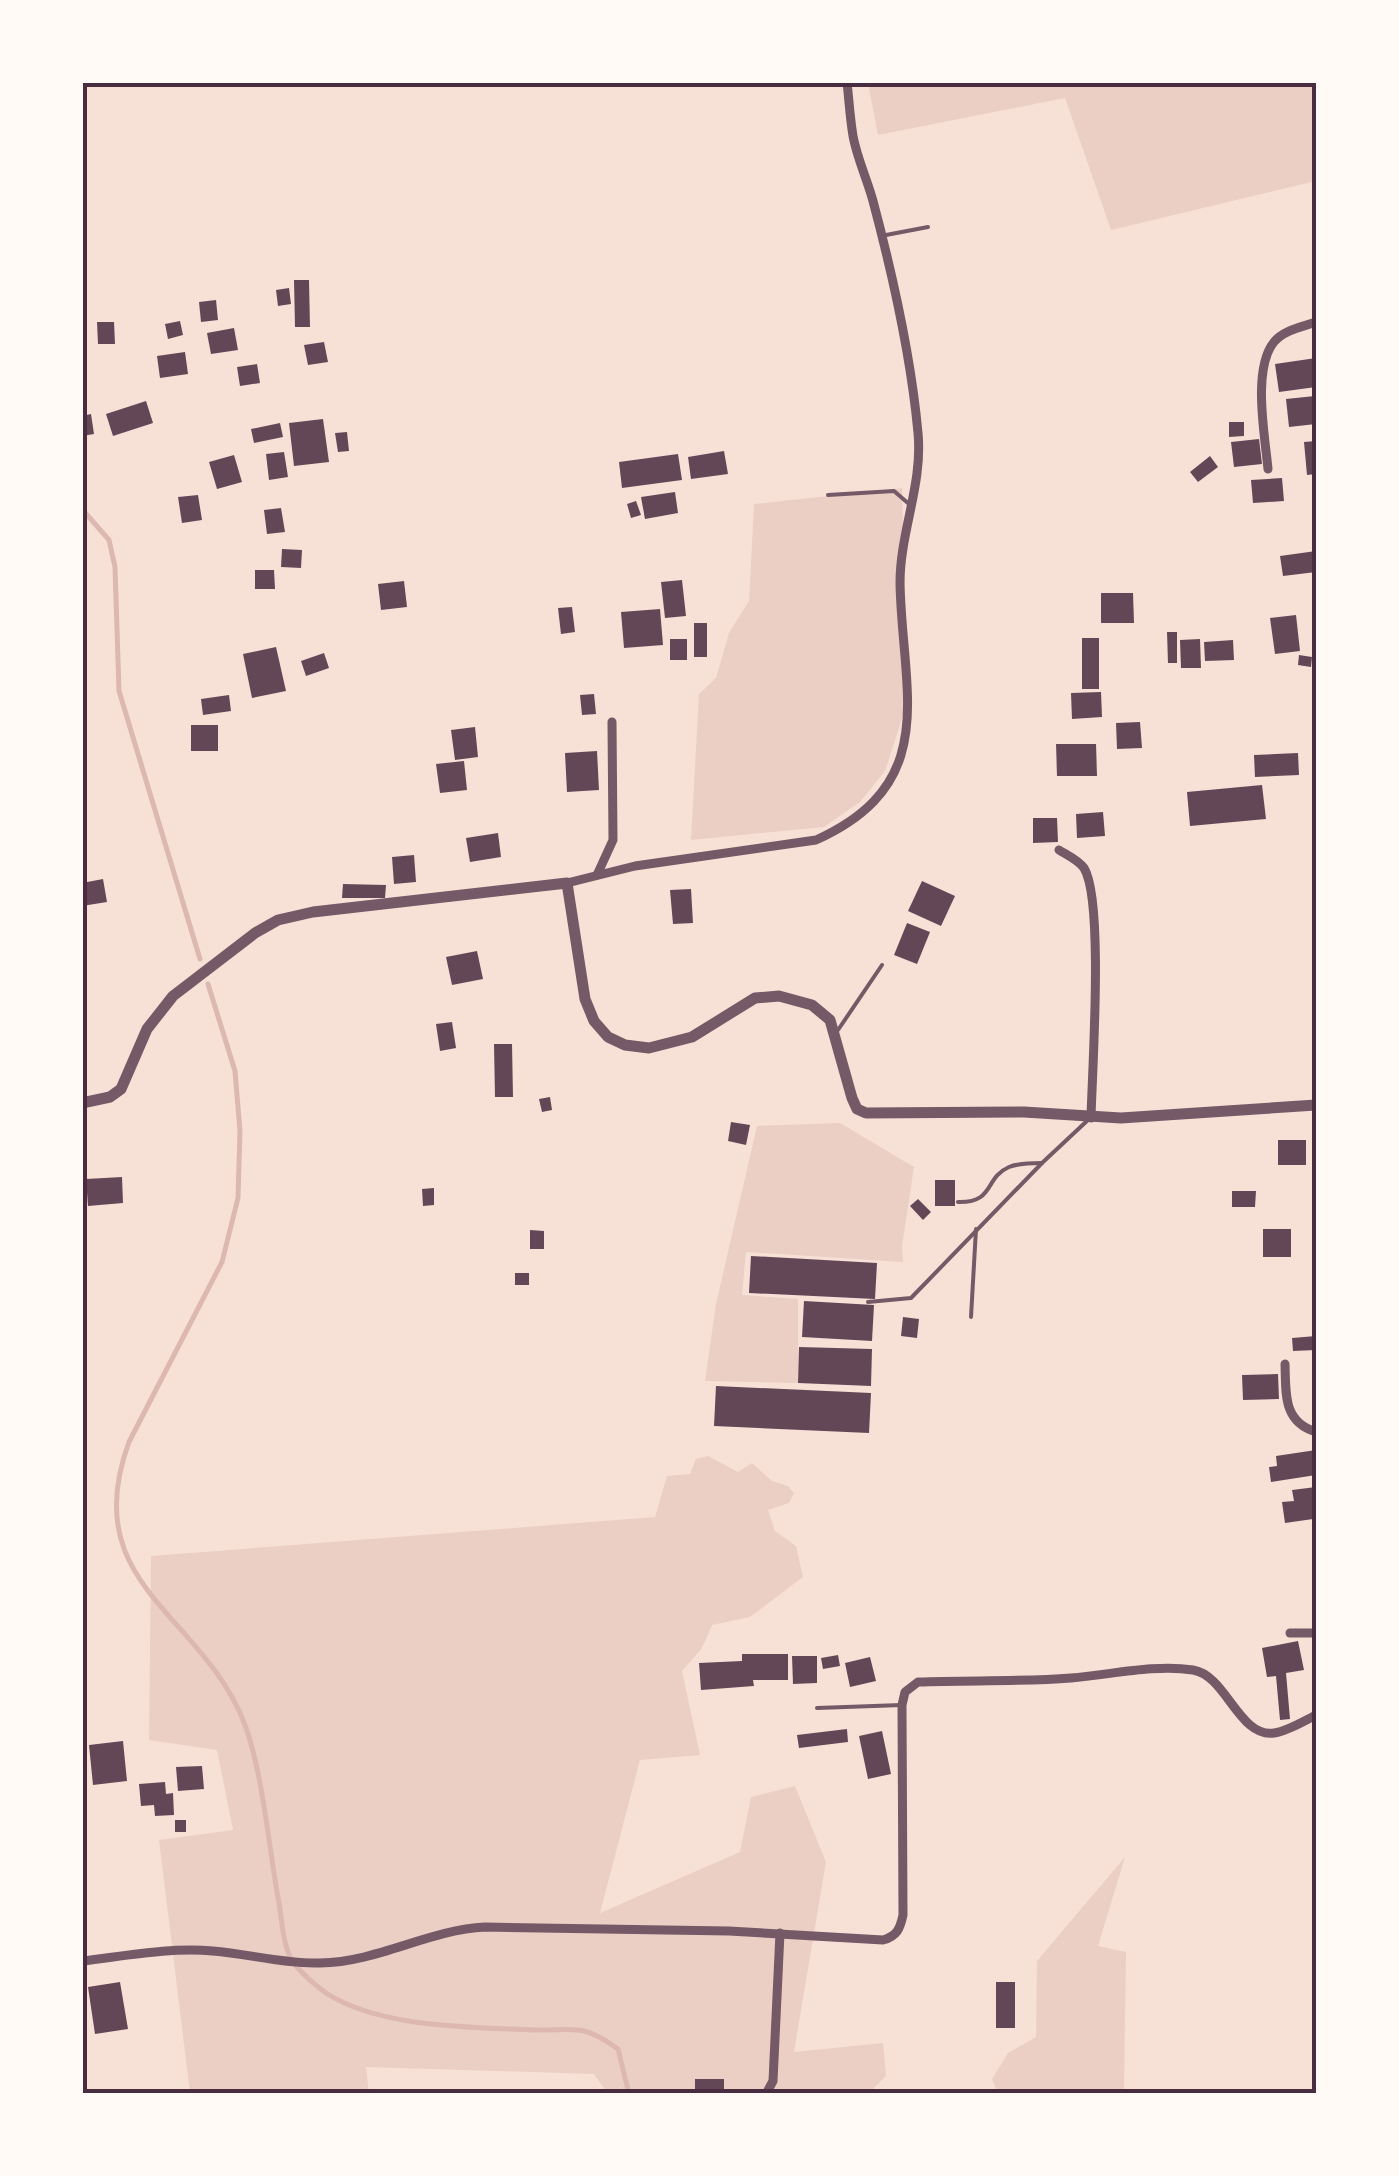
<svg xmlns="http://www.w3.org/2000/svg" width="1399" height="2176" viewBox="0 0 1399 2176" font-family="Cabin,sans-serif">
<rect width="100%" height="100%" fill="#f7e1d7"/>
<g fill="#ebcfc5">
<path d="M868,83H1316V181L1111,230L1065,98L878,135Z"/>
<path d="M902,488L908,700L885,771L860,802L824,827L691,840L699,694L716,678L729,633L749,601L754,504Z"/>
<path d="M840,1123L914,1167L902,1246L903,1262L746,1252L742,1295L798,1299V1383L705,1381L716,1304L757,1126Z"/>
<path d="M708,1456L738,1472L752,1463L772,1481L788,1486L794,1493L789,1503L768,1510L775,1531L796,1546L803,1577L750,1617L712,1625L702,1648L682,1671L700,1755L640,1760L600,1913L740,1852L751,1797L795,1786L826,1862L794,2052L883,2043L886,2076L869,2093L608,2094L594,2074L366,2067L369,2093H190L159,1840L233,1830L217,1750L149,1740L151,1556L655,1517L667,1476L690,1474L696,1459Z"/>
<path d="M1125,1857L1098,1946L1126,1952L1124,2093H998L992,2079L1008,2053L1036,2037L1037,1961Z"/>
</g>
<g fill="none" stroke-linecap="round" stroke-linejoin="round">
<g stroke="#dcb8b0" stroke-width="5">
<path d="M82,509L109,540L115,567L119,691L200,959"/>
<path d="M208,984L235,1071L240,1131L238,1198L222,1262L129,1442C76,1585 203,1613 245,1725C263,1774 269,1850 279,1903C282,1921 283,1947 293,1962C300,1972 316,1986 326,1993C380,2028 470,2027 533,2030C574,2031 581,2022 618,2049L629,2094"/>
</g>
</g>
<g fill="#644757">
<path d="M294,280H309L310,327H295Z"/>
<path d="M289,288L291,304L278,306L276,290Z"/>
<path d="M216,300L218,320L201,322L199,302Z"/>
<path d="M180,321L183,335L168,339L165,324Z"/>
<path d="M97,322H114L115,344H98Z"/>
<path d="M234,328L238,350L211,354L207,333Z"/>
<path d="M324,342L328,362L308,365L304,345Z"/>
<path d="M185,352L188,374L160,378L157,356Z"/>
<path d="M1316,358V387L1279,392L1275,364Z"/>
<path d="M257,364L260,383L240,386L237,367Z"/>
<path d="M1315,396L1316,424L1289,427L1286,399Z"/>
<path d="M146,401L153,423L113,436L106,414Z"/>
<path d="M91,414L94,434L82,436V416Z"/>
<path d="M323,419L329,462L294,466L289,423Z"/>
<path d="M1229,422H1244V436L1229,437Z"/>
<path d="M280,423L283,437L254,443L251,429Z"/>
<path d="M347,432L349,451L338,452L335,433Z"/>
<path d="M1259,439L1262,464L1234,467L1231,442Z"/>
<path d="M1316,441V474L1307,475L1304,442Z"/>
<path d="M724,451L728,474L691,479L688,457Z"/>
<path d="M284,452L288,477L269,480L266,454Z"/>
<path d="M678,454L682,480L622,488L619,462Z"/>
<path d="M234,455L242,482L217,489L209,462Z"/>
<path d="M1210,456L1218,467L1198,482L1190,472Z"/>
<path d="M1282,478L1284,501L1253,503L1251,480Z"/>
<path d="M675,492L678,513L645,519L641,497Z"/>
<path d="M198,495L202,520L182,523L178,497Z"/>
<path d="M636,501L641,515L631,518L627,504Z"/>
<path d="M281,508L285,532L267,534L264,510Z"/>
<path d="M282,549L302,550L301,568L281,567Z"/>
<path d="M1316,551V572L1283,576L1280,556Z"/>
<path d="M255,570H274L275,589H255Z"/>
<path d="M682,580L686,616L665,618L661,582Z"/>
<path d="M404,581L407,607L381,610L378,584Z"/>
<path d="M1101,593H1133L1134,623H1101Z"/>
<path d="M572,607L575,632L561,634L558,608Z"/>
<path d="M660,609L663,645L624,648L621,612Z"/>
<path d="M1296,615L1300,651L1275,654L1270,618Z"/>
<rect x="694" y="623" width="13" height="34"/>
<path d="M1167,632H1177V663H1168Z"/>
<rect x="1082" y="638" width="17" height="51"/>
<rect x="670" y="639" width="17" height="21"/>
<path d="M1200,639L1201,668H1181L1180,640Z"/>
<path d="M1233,640L1234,660L1205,661L1204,642Z"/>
<path d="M276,647L286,691L252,698L243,654Z"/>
<path d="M324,653L329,668L306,676L301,661Z"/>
<path d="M1299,655L1312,657L1311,667L1298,665Z"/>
<path d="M1101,692L1102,717L1072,719L1071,693Z"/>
<path d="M594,694L596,714L582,715L580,695Z"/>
<path d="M229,695L231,711L203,715L201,699Z"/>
<path d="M1140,722L1142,748L1117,749L1116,723Z"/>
<rect x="191" y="725" width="27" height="26"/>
<path d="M475,727L478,757L455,760L451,730Z"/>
<path d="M1056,744H1096L1097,776H1057Z"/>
<path d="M597,751L599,790L567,792L565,753Z"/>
<path d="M1298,753L1299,775L1255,777L1254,755Z"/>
<path d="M464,761L467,790L440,793L436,764Z"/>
<path d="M1262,785L1266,819L1190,826L1187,792Z"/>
<path d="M1103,812L1105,836L1077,838L1076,814Z"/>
<path d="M1033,818H1057L1058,842L1033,843Z"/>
<path d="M498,833L501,857L470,862L466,838Z"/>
<path d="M414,855L416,882L394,884L392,857Z"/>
<path d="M103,879L107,902L82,906V883Z"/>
<path d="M922,881L955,896L941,926L908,911Z"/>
<path d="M343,884L386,885L385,898H342Z"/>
<path d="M691,889L693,923L673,924L670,890Z"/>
<path d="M907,923L930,932L917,964L894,955Z"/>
<path d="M477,951L483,979L452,985L446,957Z"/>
<path d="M452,1022L456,1048L440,1051L436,1024Z"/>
<path d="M494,1044H512L513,1097H495Z"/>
<path d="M550,1097L552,1110L542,1112L539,1099Z"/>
<path d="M731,1122L750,1125L746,1145L728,1141Z"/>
<rect x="1278" y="1140" width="28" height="25"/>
<path d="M122,1177L123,1203L88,1206L86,1179Z"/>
<rect x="935" y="1180" width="20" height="26"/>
<path d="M434,1188V1205L423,1206L422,1189Z"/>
<path d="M1232,1191H1256L1255,1207H1232Z"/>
<path d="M918,1199L931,1212L923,1220L910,1206Z"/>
<rect x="1263" y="1229" width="28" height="28"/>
<path d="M530,1230L544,1231V1249H530Z"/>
<path d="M751,1256L877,1263L875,1299L749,1293Z"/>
<rect x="515" y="1273" width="14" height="12"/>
<path d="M804,1301L874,1305L872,1341L802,1337Z"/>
<path d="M903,1317L919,1319L917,1338L901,1336Z"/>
<path d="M1316,1336V1350L1293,1351L1292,1338Z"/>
<path d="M799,1347L872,1349L871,1386L798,1383Z"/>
<path d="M1278,1374L1279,1399L1243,1400L1242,1375Z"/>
<path d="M716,1386L871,1393L869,1433L714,1426Z"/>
<path d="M1316,1450V1475L1271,1482L1269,1467L1277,1466L1276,1456Z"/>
<path d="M1316,1487L1313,1519L1285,1523L1282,1502L1294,1501L1292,1490Z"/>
<path d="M1298,1641L1304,1670L1286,1673L1290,1719L1280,1720L1276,1676L1267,1677L1262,1648Z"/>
<path d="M742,1654H788V1680H753L754,1686L701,1690L699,1663L742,1661Z"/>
<path d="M838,1655L840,1666L823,1669L821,1658Z"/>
<path d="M792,1656H817V1683L793,1684Z"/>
<path d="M870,1657L876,1681L850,1687L845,1663Z"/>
<path d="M847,1729L848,1742L799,1748L797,1735Z"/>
<path d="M882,1731L891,1774L868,1779L859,1736Z"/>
<path d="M123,1741L127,1781L93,1785L89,1745Z"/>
<path d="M202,1766L204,1789L178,1791L176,1767Z"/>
<path d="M165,1782L166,1794L173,1793L174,1815L155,1816L154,1805L141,1806L139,1784Z"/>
<rect x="175" y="1820" width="11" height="12"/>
<path d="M120,1982L128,2029L95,2034L88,1987Z"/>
<rect x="996" y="1982" width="19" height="46"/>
<rect x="695" y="2079" width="29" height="15"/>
</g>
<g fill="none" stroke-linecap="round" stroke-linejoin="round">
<g stroke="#755966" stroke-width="4">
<path d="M886,235L928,227"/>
<path d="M828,495L894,491L909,504"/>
<path d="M838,1030L882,965"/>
<path d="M958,1202C995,1203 984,1178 1009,1167C1019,1163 1031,1163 1042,1163"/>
<path d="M868,1302L911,1298L1042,1163L1088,1120"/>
<path d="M971,1317L976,1229"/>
<path d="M817,1708L902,1705"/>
</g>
<g stroke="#755966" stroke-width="9">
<path d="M1268,469C1265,436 1252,369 1274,342C1284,330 1302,327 1316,322"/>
<path d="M1059,850C1067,855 1078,860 1084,868C1104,900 1092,1072 1091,1118"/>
<path d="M597,875L613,840L612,722"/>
<path d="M567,883L635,866L816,840C942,783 902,692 900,583C900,532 923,484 918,433C911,356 893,276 873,201C867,179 857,158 853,136C850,118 849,100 847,82"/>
<path d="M1285,1364C1286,1394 1283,1422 1316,1432"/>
<path d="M1290,1633H1316"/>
<path d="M82,1961C125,1956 170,1947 213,1951C249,1954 284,1964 320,1963C378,1962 428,1930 485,1927L729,1931L883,1940C897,1936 900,1929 903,1915L902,1705L905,1692L918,1682C969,1680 1020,1682 1071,1678C1110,1675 1154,1664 1193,1670C1226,1675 1239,1738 1274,1733C1288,1731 1304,1721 1316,1715"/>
<path d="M766,2094L773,2081L780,1933"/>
</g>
<path stroke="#755966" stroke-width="11" d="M82,1103L110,1097L121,1089L147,1029L173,996L255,933L278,920L313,912L567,883L585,999L594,1021L608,1037L625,1045L649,1048L692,1037L755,998L779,996L812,1005L830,1020L852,1098L857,1109L866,1113L1024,1112L1121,1118L1316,1105"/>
</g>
<rect width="1399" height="2176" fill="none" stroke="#fffaf5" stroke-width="170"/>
<rect x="85" y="85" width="1229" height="2006" fill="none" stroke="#4a2c40" stroke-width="4"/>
</svg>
